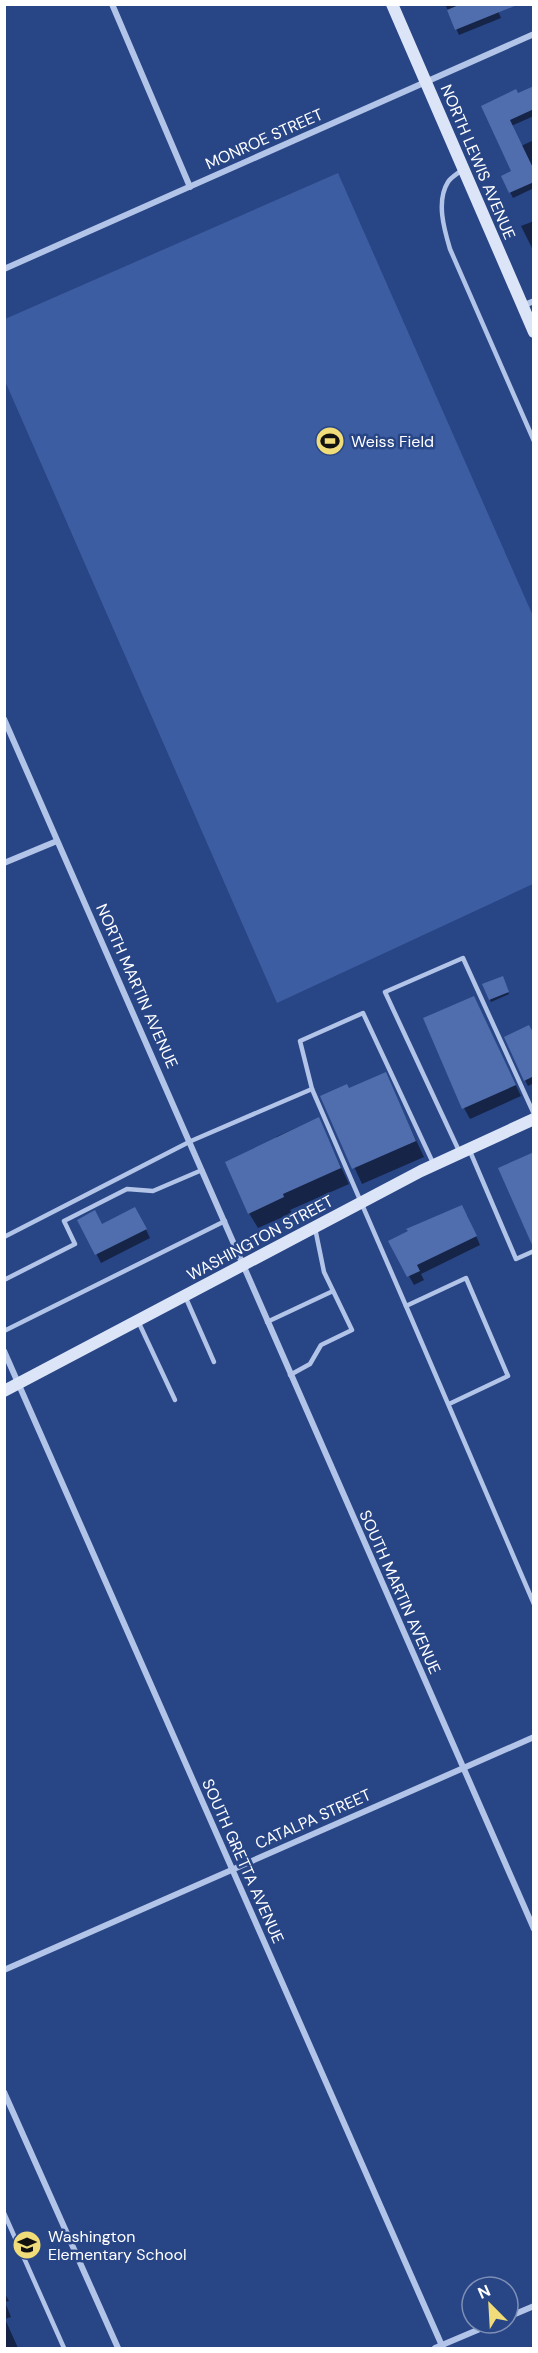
<svg xmlns="http://www.w3.org/2000/svg" width="538" height="2353" viewBox="0 0 538 2353" font-family="'DM Sans',sans-serif">
<rect width="100%" height="100%" fill="#284586"/>
<path fill="#3c5da2" d="M338,173L533,616V884L277,1003L5,381V319Z"/>
<g fill="#0007">
<path d="M445,4H514L498,11L501,18L459,35Z"/>
<path d="M534,87V116L511,126L521,146L534,140V188L513,198L510,192L513,172L483,107Z"/>
<path d="M534,221V252L521,226Z"/>
<path d="M502,978L509,994L491,1002L484,985Z"/>
<path d="M474,998L521,1096L470,1119L464,1108Z"/>
<path d="M534,1036V1083L528,1086L525,1080Z"/>
<path d="M385,1074L424,1157L362,1184L322,1097L349,1090Z"/>
<path d="M318,1118L349,1184L290,1210L292,1213L258,1228L249,1213L277,1140L276,1137Z"/>
<path d="M467,1215L480,1245L421,1274L424,1280L414,1285L390,1242L409,1232Z"/>
<path d="M140,1217L150,1238L101,1263L79,1220L102,1226Z"/>
<path d="M4,2292L9,2301L5,2302L11,2317L5,2319L18,2348H4Z"/>
</g>
<g fill="#506ead">
<path d="M461,4H517V5L455,30L447,10Z"/>
<path d="M534,86V109L510,120L534,170V182L509,193L501,176L511,171L481,106L516,89L518,93Z"/>
<path d="M503,976L509,992L489,1000L482,984Z"/>
<path d="M474,996L516,1085L462,1109L423,1018Z"/>
<path d="M529,1025L534,1034V1076L524,1081L504,1037Z"/>
<path d="M386,1072L416,1141L352,1169L320,1096L347,1084L349,1088Z"/>
<path d="M319,1117L341,1168L283,1194L284,1197L248,1214L225,1162Z"/>
<path d="M534,1152V1247H533L498,1168Z"/>
<path d="M462,1205L477,1236L417,1265L420,1271L407,1277L388,1241L408,1231L406,1229Z"/>
<path d="M135,1207L147,1229L95,1255L77,1220L95,1210L102,1224Z"/>
</g>
<g fill="none" stroke-linecap="round" stroke-linejoin="round">
<g stroke="#b2c4e8" stroke-width="4.5">
<path d="M463,169C459,173 451,177 448,182C436,201 444,229 450,249L534,441"/>
<path d="M469,1149L516,1259L534,1251"/>
<path d="M460,1153L385,992L463,958L534,1114"/>
<path d="M434,1165L363,1013L300,1041L312,1089L406,1306L466,1278L508,1376L449,1404"/>
<path d="M4,1237L191,1141L312,1089"/>
<path d="M4,1280L75,1244L64,1221L127,1189L153,1191L202,1170"/>
<path d="M185,1296L214,1362"/>
<path d="M406,1306L534,1604"/>
<path d="M138,1321L175,1400"/>
<path d="M267,1322L333,1291"/>
<path d="M4,1331L225,1221"/>
<path d="M290,1375L310,1364L321,1345L352,1330L324,1272L315,1228"/>
<path d="M4,2213L64,2348"/>
</g>
<g stroke="#b2c4e8" stroke-width="6">
<path d="M112,4L190,187"/>
<path d="M4,269L534,34"/>
<path d="M522,306L534,301"/>
<path d="M4,719L534,1929"/>
<path d="M4,863L57,841"/>
<path d="M4,1351L443,2348"/>
<path d="M4,1970L534,1737"/>
<path d="M4,2092L118,2348"/>
<path d="M508,2317L534,2306"/>
<path d="M435,2348L494,2323"/>
</g>
<g stroke="#dce4f7" stroke-width="12">
<path d="M392,4L534,332"/>
<path d="M4,1391L421,1171L534,1119"/>
</g>
</g>
<defs>
<g id="stadium-disc" transform="scale(1.5)"><circle r="9.5" fill="#f0dc79" stroke="#284586"/><path d="M0-5a6.5 5 0 1 0 0 10a6.5 5 0 1 0 0-10ZM-3.5-1.8h7v3.6h-7Z" fill="#111"/></g>
<g id="school-disc" transform="scale(1.5)"><circle r="9.5" fill="#f0dc79" stroke="#284586"/><path d="M0-5L7-2L0 1L-7-2ZM-4 1L0 2.5L4 1V4Q0 6-4 4Z" fill="#111"/></g>
</defs>
<g fill-rule="evenodd">
<use href="#stadium-disc" x="330" y="441"/>
<use href="#school-disc" x="27" y="2245"/>
</g>
<g text-anchor="middle" dominant-baseline="central" stroke-width="5" stroke-linejoin="round" paint-order="stroke">
<g font-size="16" fill="#fff" stroke="#284586">
<text transform="translate(264 139) rotate(-24)">MONROE STREET</text>
<text transform="translate(478 162) rotate(67)">NORTH LEWIS AVENUE</text>
<text transform="translate(137 986) rotate(66)">NORTH MARTIN AVENUE</text>
<text transform="translate(260 1238) rotate(-28)">WASHINGTON STREET</text>
<text transform="translate(400 1592) rotate(66)">SOUTH MARTIN AVENUE</text>
<text transform="translate(313 1819) rotate(-24)">CATALPA STREET</text>
<text transform="translate(243 1861) rotate(66)">SOUTH GRETTA AVENUE</text>
</g>
<g font-size="16" fill="#fff" stroke="#284586" text-anchor="start">
<text x="351" y="441">Weiss Field</text>
<text x="48" y="2236">Washington<tspan x="48" dy="18">Elementary School</tspan></text>
</g>
</g>
<rect width="538" height="2353" fill="none" stroke="#ffffff" stroke-width="12"/>
<g transform="translate(490 2305) rotate(336)"><circle r="28" fill="#284586" stroke="#7e8fb6" stroke-width="1.5"/>
<path d="M0-4.5L10 22L0 15L-10 22Z" fill="#f0dc79"/>
<text y="-9" font-size="16" font-weight="bold" text-anchor="middle" fill="#ffffff">N</text>
</g>
</svg>
